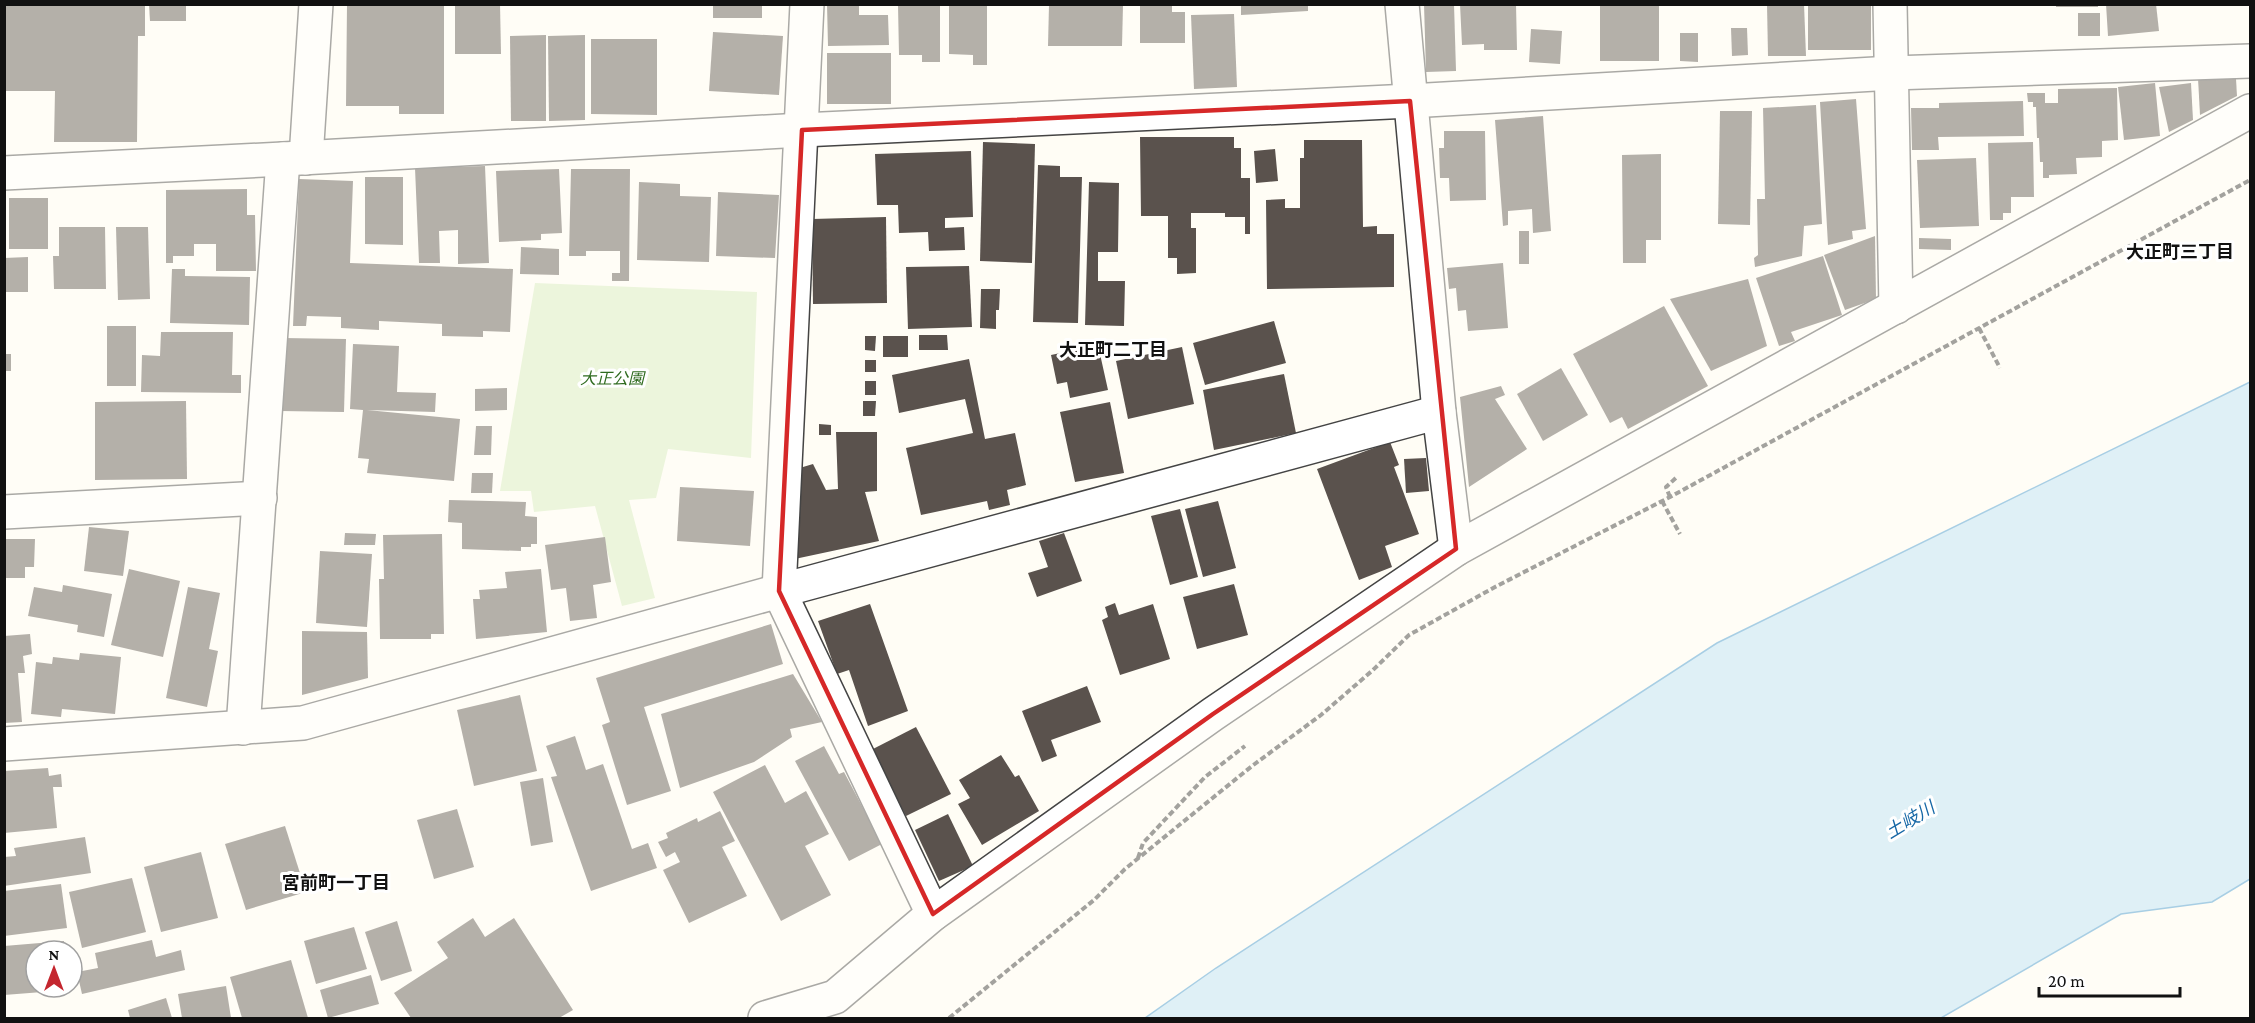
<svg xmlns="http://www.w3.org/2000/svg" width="2255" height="1023" viewBox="0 0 2255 1023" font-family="'Crimson Pro','Noto Sans JP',serif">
<rect width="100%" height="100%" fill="#fffdf5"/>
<path fill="#d5ebbd" d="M535,283L757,292L751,458L668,449L656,498L629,500L655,598L622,606L595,506L534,512L531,491H500Z"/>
<path fill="#b9e0f7" stroke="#3f96cf" stroke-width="1.5" d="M2250,382V879L2212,902L2121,914L1941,1018H1145L1216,968L1717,643Z"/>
<g fill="#5a524d">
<path d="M4,4H145V36H138L137,142H54L55,91H4Z"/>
<path d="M149,4H186V21H150Z"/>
<path d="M347,4H444V114H399V106H346Z"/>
<path d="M455,4H500L501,54H455Z"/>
<rect x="713" y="4" width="49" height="14"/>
<path d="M827,4H859V15H888L889,45L828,46Z"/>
<path d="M949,4H987V65H973V55L949,54Z"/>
<path d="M1140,4H1172V12H1185V43H1140Z"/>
<path d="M1241,4H1308V11L1241,15Z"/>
<path d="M1424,4H1454L1456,71L1426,72Z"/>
<path d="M1460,4H1516L1517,50H1484V44L1462,45Z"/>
<rect x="1600" y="4" width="59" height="57"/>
<path d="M1767,4H1804L1806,56H1768Z"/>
<rect x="1808" y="4" width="63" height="46"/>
<rect x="2056" y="4" width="42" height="3"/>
<path d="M2106,4H2156L2159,31L2108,36Z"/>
<path d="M898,5H940V62H922V55H899Z"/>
<path d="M1049,5H1123L1122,46H1048Z"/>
<rect x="2078" y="13" width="22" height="23"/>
<path d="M1234,14L1237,87L1194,89L1191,15Z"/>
<path d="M1731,28H1747L1748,55L1732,56Z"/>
<path d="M1531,29L1562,31L1560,64L1529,62Z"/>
<path d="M713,32L783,36L779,95L709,91Z"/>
<path d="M1680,33H1698V62L1680,61Z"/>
<path d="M546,35V121H511L510,36Z"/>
<path d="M585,35V120L549,121L548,36Z"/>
<path d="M591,39H657V115L591,114Z"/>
<rect x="827" y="53" width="64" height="51"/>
<path d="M2198,78L2236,79L2237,96L2200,115Z"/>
<path d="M2155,83L2160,136L2124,140L2118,87Z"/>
<path d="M2191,83L2193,120L2169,132L2159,87Z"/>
<path d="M2117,88L2118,140L2102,141V157L2076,158L2077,174L2049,175V178H2043V162H2040L2039,138H2037L2036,107H2033V102H2028L2027,93H2045V103H2058V89Z"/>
<path d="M1856,99L1866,229L1852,231L1853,239L1828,245L1820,102Z"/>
<path d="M2023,101L2024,136L1938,137L1939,150H1912L1911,108H1939V103Z"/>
<path d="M1816,105L1822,224L1804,226L1802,256L1755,267L1754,258L1758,255L1757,199H1765L1763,108Z"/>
<path d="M1720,111H1752L1750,225L1718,224Z"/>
<path d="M1543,116L1551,231L1533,233L1532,209L1508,211V225L1503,226L1495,120Z"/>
<path d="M1444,131H1485L1486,200L1450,201L1449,178H1440L1439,148H1444Z"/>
<path d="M1140,137H1234V148H1241V178H1250V234H1245V217H1225V213H1191V228H1196V273L1177,274V258H1168V216H1141Z"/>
<path d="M1304,140H1362L1363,227L1377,226V234H1394V287L1267,289L1266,200L1285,199V208H1300V158H1304Z"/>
<path d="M983,142L1035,144L1032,263L980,261Z"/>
<path d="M2033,142L2034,197H2011V213H2003V220H1990L1988,143Z"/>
<path d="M1275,149L1278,181L1256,183L1254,151Z"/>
<path d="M971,151L973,217L945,218V228L964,227L965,250L929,251L928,232L899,233L898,205H877L875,154Z"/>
<path d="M1661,154V240H1646V263H1623L1622,155Z"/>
<path d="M1976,158L1979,226L1920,228L1917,160Z"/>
<path d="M1038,165L1060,166V177H1082L1078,323L1033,322Z"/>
<path d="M485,166L489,263L458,264V230L439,231L440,263H419L415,168Z"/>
<path d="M559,169L562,233L541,234V240L499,242L496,171Z"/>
<path d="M571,169H630L629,281H612V273H620V251H586V256H569Z"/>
<path d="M365,177H403V245L365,244Z"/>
<path d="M299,179L353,181L350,263L513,269L510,332L483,331V337L442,336V324L379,321V330L341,328V317L307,316L306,326H293Z"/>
<path d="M639,182L680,184V196L711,197L709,262L637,260Z"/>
<path d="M1089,182L1119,183L1118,252H1098V281H1125L1124,326L1085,325Z"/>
<path d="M247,189V215H255L256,271H216V244H194V256H173V263H166V190Z"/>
<path d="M718,192L779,195L775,258L716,256Z"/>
<rect x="9" y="198" width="39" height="51"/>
<path d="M886,217L887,303L813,304L812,219Z"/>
<path d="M59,227H105L106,289H54L53,256H59Z"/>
<path d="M116,227H148L150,299L118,300Z"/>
<rect x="1519" y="231" width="10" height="33"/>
<path d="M1875,236L1876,299L1845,310L1824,255Z"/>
<path d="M1919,238L1951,239V250L1919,249Z"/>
<path d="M521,247L559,249V275L520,274Z"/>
<path d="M1823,256L1842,315L1791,332L1795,341L1779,346L1756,278Z"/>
<path d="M28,257V292H4V258Z"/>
<path d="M1503,263L1508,328L1468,331L1466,310L1458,311L1456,288L1449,289L1447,268Z"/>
<path d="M969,266L972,327L908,329L906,267Z"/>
<path d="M172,269H185V276L250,277L249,325L170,323Z"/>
<path d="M1748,279L1767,346L1711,371L1670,299Z"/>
<path d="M981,289H1000L999,310H996V329L980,328Z"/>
<path d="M1664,306L1708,386L1628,429L1622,417L1610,423L1573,354Z"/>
<path d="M1274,321L1286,363L1205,385L1193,343Z"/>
<rect x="107" y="326" width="29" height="60"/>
<path d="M161,332H233L232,375H241V393L141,392L142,355L160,356Z"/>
<path d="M919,335H947L948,350H919Z"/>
<path d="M865,336H876L875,351L865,350Z"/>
<rect x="883" y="336" width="25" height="21"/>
<path d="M283,338L346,339L344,412L281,411Z"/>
<path d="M353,344L399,346L397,392L436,393L435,412L367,410L460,419L454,481L367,473L369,459L358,458L363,410L350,409Z"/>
<path d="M1098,345L1108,390L1070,398L1067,382L1057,384L1051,355Z"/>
<path d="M1182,347L1194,404L1128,419L1116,361Z"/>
<rect x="4" y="354" width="7" height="17"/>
<path d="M969,359L985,439L1015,433L1026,485L1007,490L1010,505L989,510L987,501L921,515L906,448L973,433L965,399L899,413L892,375Z"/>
<rect x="865" y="360" width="11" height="12"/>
<path d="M1561,368L1588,415L1543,441L1517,394Z"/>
<path d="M1284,374L1296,433L1214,450L1203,390Z"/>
<rect x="865" y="381" width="11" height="14"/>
<path d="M1501,386L1505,395L1495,399L1527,449L1469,487L1460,397Z"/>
<path d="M507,388V410L475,411V389Z"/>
<path d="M186,401L187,479L95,480V402Z"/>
<path d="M863,401H876L875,416H863Z"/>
<path d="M1110,402L1124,473L1075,482L1060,412Z"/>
<path d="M819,424L831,425V435H819Z"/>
<path d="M476,426H492L491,455H474Z"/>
<path d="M836,432H877V491L865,492L879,541L790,560L793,470L813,464L826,490L838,489Z"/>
<path d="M1390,442L1399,465L1394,467L1419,534L1385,546L1392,567L1359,580L1317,469Z"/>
<path d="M1426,458L1429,491L1406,493L1404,459Z"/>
<path d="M472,473H493L492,493H471Z"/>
<path d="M680,487L754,491L750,546L677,541Z"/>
<path d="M449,500L526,502L525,516L537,517V544H531V547H521V551L462,549V523L448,522Z"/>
<path d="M1218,501L1236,568L1203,577L1185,509Z"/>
<path d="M1180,509L1198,577L1170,585L1151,516Z"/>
<path d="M89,527L129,531L123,576L84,571Z"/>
<path d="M345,533L376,534L375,545H344Z"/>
<path d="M1064,533L1082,581L1037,597L1028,573L1048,567L1039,541Z"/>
<path d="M442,534L444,634H431V639H380L379,579H384L383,535Z"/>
<path d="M605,537L611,582L593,585L597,618L570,621L566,588L551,590L545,545Z"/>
<path d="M5,539H35L34,567H25V578H5Z"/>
<path d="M320,551L372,554L367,627L316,623Z"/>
<path d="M129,569L180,581L163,657L111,645Z"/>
<path d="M541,569L547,632L476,639L473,599H480L479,590L507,588L505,572Z"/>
<path d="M1234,584L1248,635L1197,649L1183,597Z"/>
<path d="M63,585L112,594L104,637L77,632L78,625L28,616L34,587L62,592Z"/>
<path d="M188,587L220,593L209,649L218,651L207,707L166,698Z"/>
<path d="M1115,603L1119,615L1153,604L1170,659L1120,675L1102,620L1108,617L1105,607Z"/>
<path d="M870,604L908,711L868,726L849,670L837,674L818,621Z"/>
<path d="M771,624L783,664L644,707L671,791L627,805L602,725L610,722L596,678Z"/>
<path d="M302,631L367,632L368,678L302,695Z"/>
<path d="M30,634L32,654L23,656L25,673H18L22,722L4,723V636Z"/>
<path d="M80,653L121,657L115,714L62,709L61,717L31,714L36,662L52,664L53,657L79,660Z"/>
<path d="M793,674L822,722L790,729L792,737L754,762L680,788L661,714Z"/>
<path d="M1087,686L1101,722L1051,740L1057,756L1042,762L1022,711Z"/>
<path d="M520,695L537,771L474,786L457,710Z"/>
<path d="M916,727L951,794L906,816L871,750Z"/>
<path d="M575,736L586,770L603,764L632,849L648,843L657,868L591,891L551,777L557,776L546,746Z"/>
<path d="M824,746L839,774L844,772L882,844L849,861L795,761Z"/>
<path d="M1001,755L1015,777L1019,775L1039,811L982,845L958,804L970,798L959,780Z"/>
<path d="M765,765L785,803L806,791L829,834L805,846L831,895L781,921L713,792Z"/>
<path d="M48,768L49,776L61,774L62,787H53L57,828L4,833V771Z"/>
<path d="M543,778L553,842L531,846L520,782Z"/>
<path d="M457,809L474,867L434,879L417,820Z"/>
<path d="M720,811L735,841L722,847L747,896L689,923L663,870L680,862L675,852L666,857L658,842L668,838L666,833L697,818L698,822Z"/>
<path d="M948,814L973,866L939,881L915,830Z"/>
<path d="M285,826L306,892L246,910L225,844Z"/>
<path d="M85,837L91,873L4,886V857L16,856L14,848Z"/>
<path d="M201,852L218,918L161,932L144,867Z"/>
<path d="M132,878L146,932L82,948L69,892Z"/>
<path d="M61,884L67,928L4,936V891Z"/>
<path d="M473,918L485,937L514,918L573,1010L559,1018H411L394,993L448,958L437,942Z"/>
<path d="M397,921L412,971L381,981L365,932Z"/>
<path d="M354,927L367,969L316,984L304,941Z"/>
<path d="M152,940L156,957L181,950L185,970L82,994L77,972L98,968L95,953Z"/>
<path d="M64,941L65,951H36V987H68V990L4,995V946Z"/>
<path d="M291,960L308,1018H242L230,977Z"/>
<path d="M371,975L379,1004L328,1018L320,990Z"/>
<path d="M226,986L231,1018H182L178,994Z"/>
<path d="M166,998L172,1018H130L128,1010Z"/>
</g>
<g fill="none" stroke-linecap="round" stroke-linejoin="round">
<g stroke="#444" stroke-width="36">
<g id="minor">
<path d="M807,4L779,591L933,914"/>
<path d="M1402,4L1439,412L1456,549"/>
<path d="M1890,4L1896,307"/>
<path d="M306,158L316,4"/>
<path d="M4,173L283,159L802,130L1410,101L1892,73L2250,61"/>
<path d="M4,512L260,498"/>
<path d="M243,728L283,159"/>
<path d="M4,744L303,723L779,591L1439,412"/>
<path d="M765,1018L835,997L933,914L1213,714L1456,549L2250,111"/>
</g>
</g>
<g stroke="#333" stroke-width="4" stroke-dasharray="6 3" stroke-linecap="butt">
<path d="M1979,328L2000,368"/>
<path d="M1670,497L1666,487L1677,477"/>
<path d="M1662,501L1680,534"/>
<path d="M1138,858L1143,843L1205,777L1245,746"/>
<path d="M949,1018L1094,900L1125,869L1252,766L1321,715L1373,670L1409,635L1495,587L1670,497L2250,180"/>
</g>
<use href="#minor" stroke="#fff" stroke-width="33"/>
</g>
<path d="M0 0H2255V1023H0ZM1410,101L1456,549L1213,714L933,914L779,591L802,130Z" fill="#fffdf5" fill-opacity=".55" fill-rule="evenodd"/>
<path fill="none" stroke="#d62828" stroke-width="4.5" stroke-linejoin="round" d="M1410,101L1456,549L1213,714L933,914L779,591L802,130Z"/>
<g text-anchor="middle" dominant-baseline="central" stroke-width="6" stroke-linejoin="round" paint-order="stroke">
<g font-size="16" font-style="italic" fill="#2f6b1f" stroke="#fff">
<text x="612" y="378">大正公園</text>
</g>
<g font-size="18" font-weight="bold" fill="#111" stroke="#fff">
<text x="2180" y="252">大正町三丁目</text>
<text x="1113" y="350">大正町二丁目</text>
<text x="336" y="883">宮前町一丁目</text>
</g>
<g font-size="18" font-style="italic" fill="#1768a6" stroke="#fff">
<text transform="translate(1910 820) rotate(-31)">土岐川</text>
</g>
</g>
<rect width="2255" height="1023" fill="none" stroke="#111111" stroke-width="12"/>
<g transform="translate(54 969)"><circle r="28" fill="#ffffff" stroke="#a0a0a0" stroke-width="1.5"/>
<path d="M0-4.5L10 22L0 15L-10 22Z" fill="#c4262e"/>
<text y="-9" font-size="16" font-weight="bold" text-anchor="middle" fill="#111111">N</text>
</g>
<path d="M2039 987v9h141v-9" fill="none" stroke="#111111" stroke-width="3"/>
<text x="2048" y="987" font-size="18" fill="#111111" stroke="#ffffff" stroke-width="4.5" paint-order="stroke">20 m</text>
</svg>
